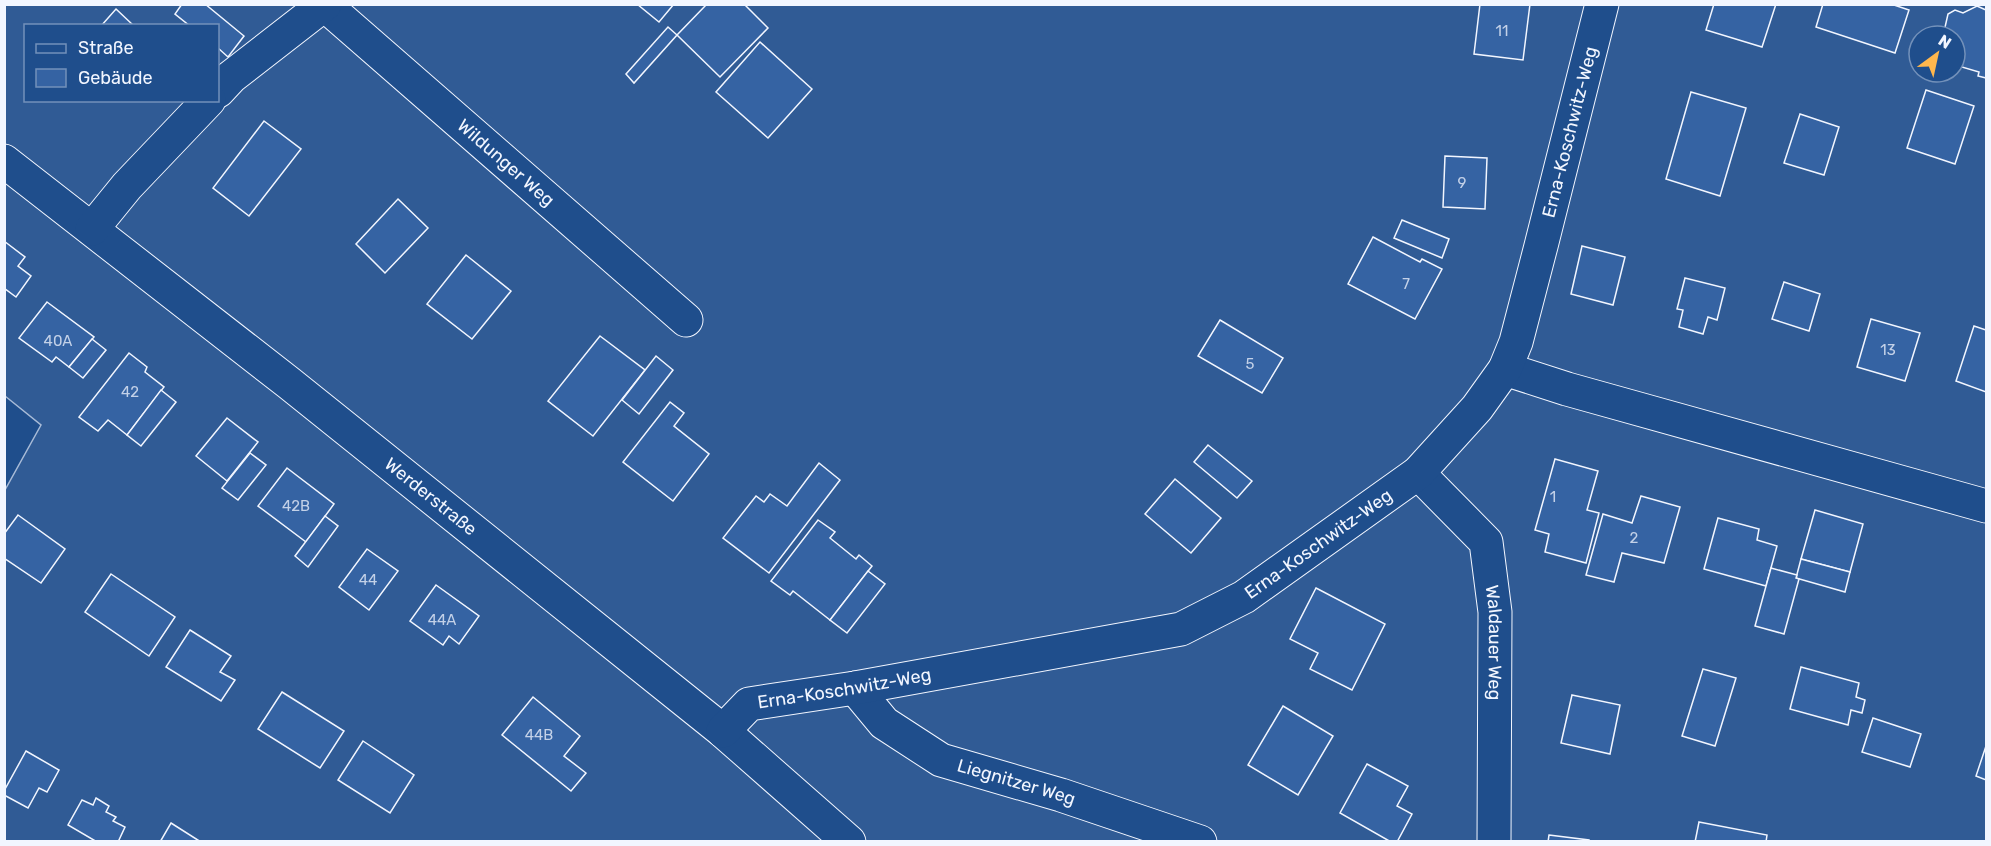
<svg xmlns="http://www.w3.org/2000/svg" width="1991" height="846" viewBox="0 0 1991 846" font-family="Rubik,sans-serif">
<rect width="100%" height="100%" fill="#1f4e8c"/>
<path fill="#305b95" stroke="#a8bbd7" stroke-width="1.5" fill-rule="evenodd" d="M5,5H1986V841L5,842V490L41,425L5,396ZM26,26H218V100H26ZM1919,36H1955V72H1919Z"/>
<g fill="#3563a3" stroke="#f2f6ff" stroke-width="1.5">
<path d="M182,4H205L244,36L228,57L218,48V26H190L175,14Z"/>
<path d="M637,4H674L659,22Z"/>
<path d="M707,4H744L768,28L720,77L677,35Z"/>
<path d="M1480,4H1530L1523,60L1474,54Z"/>
<path d="M1714,4H1776L1762,47L1706,30Z"/>
<path d="M1823,4H1891L1909,10L1895,53L1816,27Z"/>
<path d="M1977,6L1986,10V78L1978,76L1979,72L1955,65V36H1943L1948,14L1955,10L1963,13Z"/>
<path d="M116,9L134,26H101Z"/>
<path d="M668,27L677,35L634,83L626,74Z"/>
<path d="M760,42L812,89L768,138L716,92Z"/>
<path d="M1926,90L1974,106L1955,164L1907,148Z"/>
<path d="M1691,92L1746,108L1720,196L1666,179Z"/>
<path d="M1800,114L1839,127L1824,175L1784,163Z"/>
<path d="M264,121L301,149L249,216L213,188Z"/>
<path d="M1445,156L1487,158L1485,209L1443,207Z"/>
<path d="M398,199L428,228L385,273L356,244Z"/>
<path d="M1402,220L1449,239L1442,258L1394,238Z"/>
<path d="M1373,237L1420,262L1422,259L1442,269L1415,319L1348,284Z"/>
<path d="M4,241L25,257L18,266L31,276L16,297L4,288Z"/>
<path d="M1582,246L1625,257L1613,305L1571,294Z"/>
<path d="M466,255L511,291L472,339L427,304Z"/>
<path d="M1685,278L1725,288L1717,320L1708,317L1703,334L1679,327L1683,310L1677,309Z"/>
<path d="M1784,282L1820,294L1809,331L1772,319Z"/>
<path d="M47,302L94,337L69,367L56,357L52,362L19,338Z"/>
<path d="M1871,319L1920,333L1905,381L1857,367Z"/>
<path d="M1220,320L1283,358L1262,393L1198,356Z"/>
<path d="M1974,326L1986,330V392L1956,381Z"/>
<path d="M600,336L645,370L593,436L548,401Z"/>
<path d="M92,339L106,350L83,378L69,367Z"/>
<path d="M129,353L147,367L145,372L164,387L127,435L108,420L98,431L79,417Z"/>
<path d="M656,356L673,370L639,414L622,400Z"/>
<path d="M161,390L176,402L141,446L127,435Z"/>
<path d="M670,402L684,413L674,426L709,454L673,501L623,462Z"/>
<path d="M227,418L258,442L227,481L196,456Z"/>
<path d="M1208,445L1252,481L1237,498L1194,462Z"/>
<path d="M250,453L266,465L238,500L222,488Z"/>
<path d="M1555,459L1598,471L1587,510L1599,513L1586,563L1545,552L1549,534L1535,530Z"/>
<path d="M819,463L840,480L769,573L723,538L756,496L764,502L770,494L787,506Z"/>
<path d="M287,468L334,504L306,542L258,506Z"/>
<path d="M1175,479L1221,518L1191,553L1145,514Z"/>
<path d="M1641,496L1680,507L1664,563L1622,553L1614,582L1586,575L1603,514L1632,523Z"/>
<path d="M1815,510L1863,524L1850,572L1801,559Z"/>
<path d="M18,515L65,549L41,583L4,558V534Z"/>
<path d="M325,516L338,526L308,567L295,556Z"/>
<path d="M1718,518L1759,529L1757,540L1777,546L1766,586L1704,569Z"/>
<path d="M818,520L835,532L830,538L856,559L859,555L872,566L830,620L793,591L790,595L771,581Z"/>
<path d="M367,549L398,571L369,610L339,587Z"/>
<path d="M1801,559L1850,572L1845,592L1796,578Z"/>
<path d="M1771,568L1797,575L1796,578L1799,579L1784,634L1755,626Z"/>
<path d="M868,571L885,584L847,633L830,620Z"/>
<path d="M111,574L175,617L149,656L85,612Z"/>
<path d="M436,585L479,616L459,644L449,636L443,645L410,621Z"/>
<path d="M1316,588L1385,624L1352,690L1310,669L1318,653L1290,639Z"/>
<path d="M190,630L231,656L220,672L235,680L221,701L166,667Z"/>
<path d="M1801,667L1859,683L1856,697L1865,700L1862,713L1851,710L1848,725L1790,709Z"/>
<path d="M1703,669L1736,678L1715,746L1682,736Z"/>
<path d="M282,692L344,731L320,768L258,729Z"/>
<path d="M1572,695L1620,705L1610,754L1561,743Z"/>
<path d="M533,697L580,736L564,756L586,773L571,791L502,735Z"/>
<path d="M1283,706L1333,736L1298,795L1248,765Z"/>
<path d="M1873,718L1921,734L1910,767L1862,752Z"/>
<path d="M363,741L414,775L390,813L338,780Z"/>
<path d="M1986,746V780L1976,776Z"/>
<path d="M26,751L59,770L47,792L39,788L28,808L4,795V791Z"/>
<path d="M1367,764L1408,786L1397,806L1412,814L1397,842H1391L1340,813Z"/>
<path d="M96,798L109,806L106,812L116,817L113,821L125,827L118,842H97L68,825L82,800L93,805Z"/>
<path d="M1699,822L1767,835L1766,842H1695Z"/>
<path d="M171,823L201,842H160Z"/>
<path d="M1549,835L1589,840V842H1548Z"/>
</g>
<g fill="none" stroke-linecap="round" stroke-linejoin="round">
<g stroke="#f2f6ff" stroke-width="35">
<g id="minor">
<path id="s1" d="M325,5L686,320"/>
<path d="M218,91L231,77L325,4"/>
<path id="s2" d="M4,161L289,383L723,731L849,842"/>
<path d="M92,229L127,186L209,100"/>
<path d="M1505,369L1567,389L1986,506"/>
<path id="s3" d="M1418,473L1486,542L1495,612L1494,842"/>
<path id="s4" d="M855,688L884,723L941,760L1061,795L1200,842"/>
<path id="s5" d="M723,731L749,704L855,688L1181,629L1244,597L1418,473L1477,408L1505,369L1516,342L1541,246L1602,4"/>
</g>
</g>
<use href="#minor" stroke="#1f4e8c" stroke-width="33"/>
</g>
<g text-anchor="middle" dominant-baseline="central" stroke-width="4.5" stroke-linejoin="round" paint-order="stroke">
<g font-size="15" fill="#c3d1e8">
<text x="1502" y="31">11</text>
<text x="1462" y="183">9</text>
<text x="1406" y="284">7</text>
<text x="58" y="341">40A</text>
<text x="1888" y="350">13</text>
<text x="1250" y="364">5</text>
<text x="130" y="392">42</text>
<text x="1553" y="497">1</text>
<text x="296" y="506">42B</text>
<text x="1634" y="538">2</text>
<text x="368" y="580">44</text>
<text x="442" y="620">44A</text>
<text x="539" y="735">44B</text>
</g>
<g font-size="18" fill="#f2f6ff" stroke="#1f4e8c">
<text stroke="none"><textPath href="#s5" startOffset="1142">Erna-Koschwitz-Weg</textPath></text>
<text stroke="none"><textPath href="#s1" startOffset="240">Wildunger Weg</textPath></text>
<text stroke="none"><textPath href="#s2" startOffset="543">Werderstraße</textPath></text>
<text stroke="none"><textPath href="#s5" startOffset="638">Erna-Koschwitz-Weg</textPath></text>
<text stroke="none"><textPath href="#s3" startOffset="198">Waldauer Weg</textPath></text>
<text stroke="none"><textPath href="#s5" startOffset="134">Erna-Koschwitz-Weg</textPath></text>
<text stroke="none"><textPath href="#s4" startOffset="192">Liegnitzer Weg</textPath></text>
</g>
</g>
<rect width="1991" height="846" fill="none" stroke="#f2f6ff" stroke-width="12"/>
<rect x="24" y="24" width="195" height="78" fill="#1f4e8c" stroke="#7391ba" stroke-width="1.5"/>
<rect x="36" y="44" width="30" height="9" fill="#1f4e8c" stroke="#7391ba" stroke-width="1.5"/>
<text x="78" y="54" font-size="18" fill="#f2f6ff">Straße</text>
<rect x="36" y="69" width="30" height="18" fill="#3563a3" stroke="#7391ba" stroke-width="1.5"/>
<text x="78" y="84" font-size="18" fill="#f2f6ff">Gebäude</text>
<g transform="translate(1937 54) rotate(33)"><circle r="28" fill="#1f4e8c" stroke="#7391ba" stroke-width="1.5"/>
<path d="M0-4.5L10 22L0 15L-10 22Z" fill="#ffb74d"/>
<text y="-9" font-size="16" font-weight="bold" text-anchor="middle" fill="#f2f6ff">N</text>
</g>
</svg>
